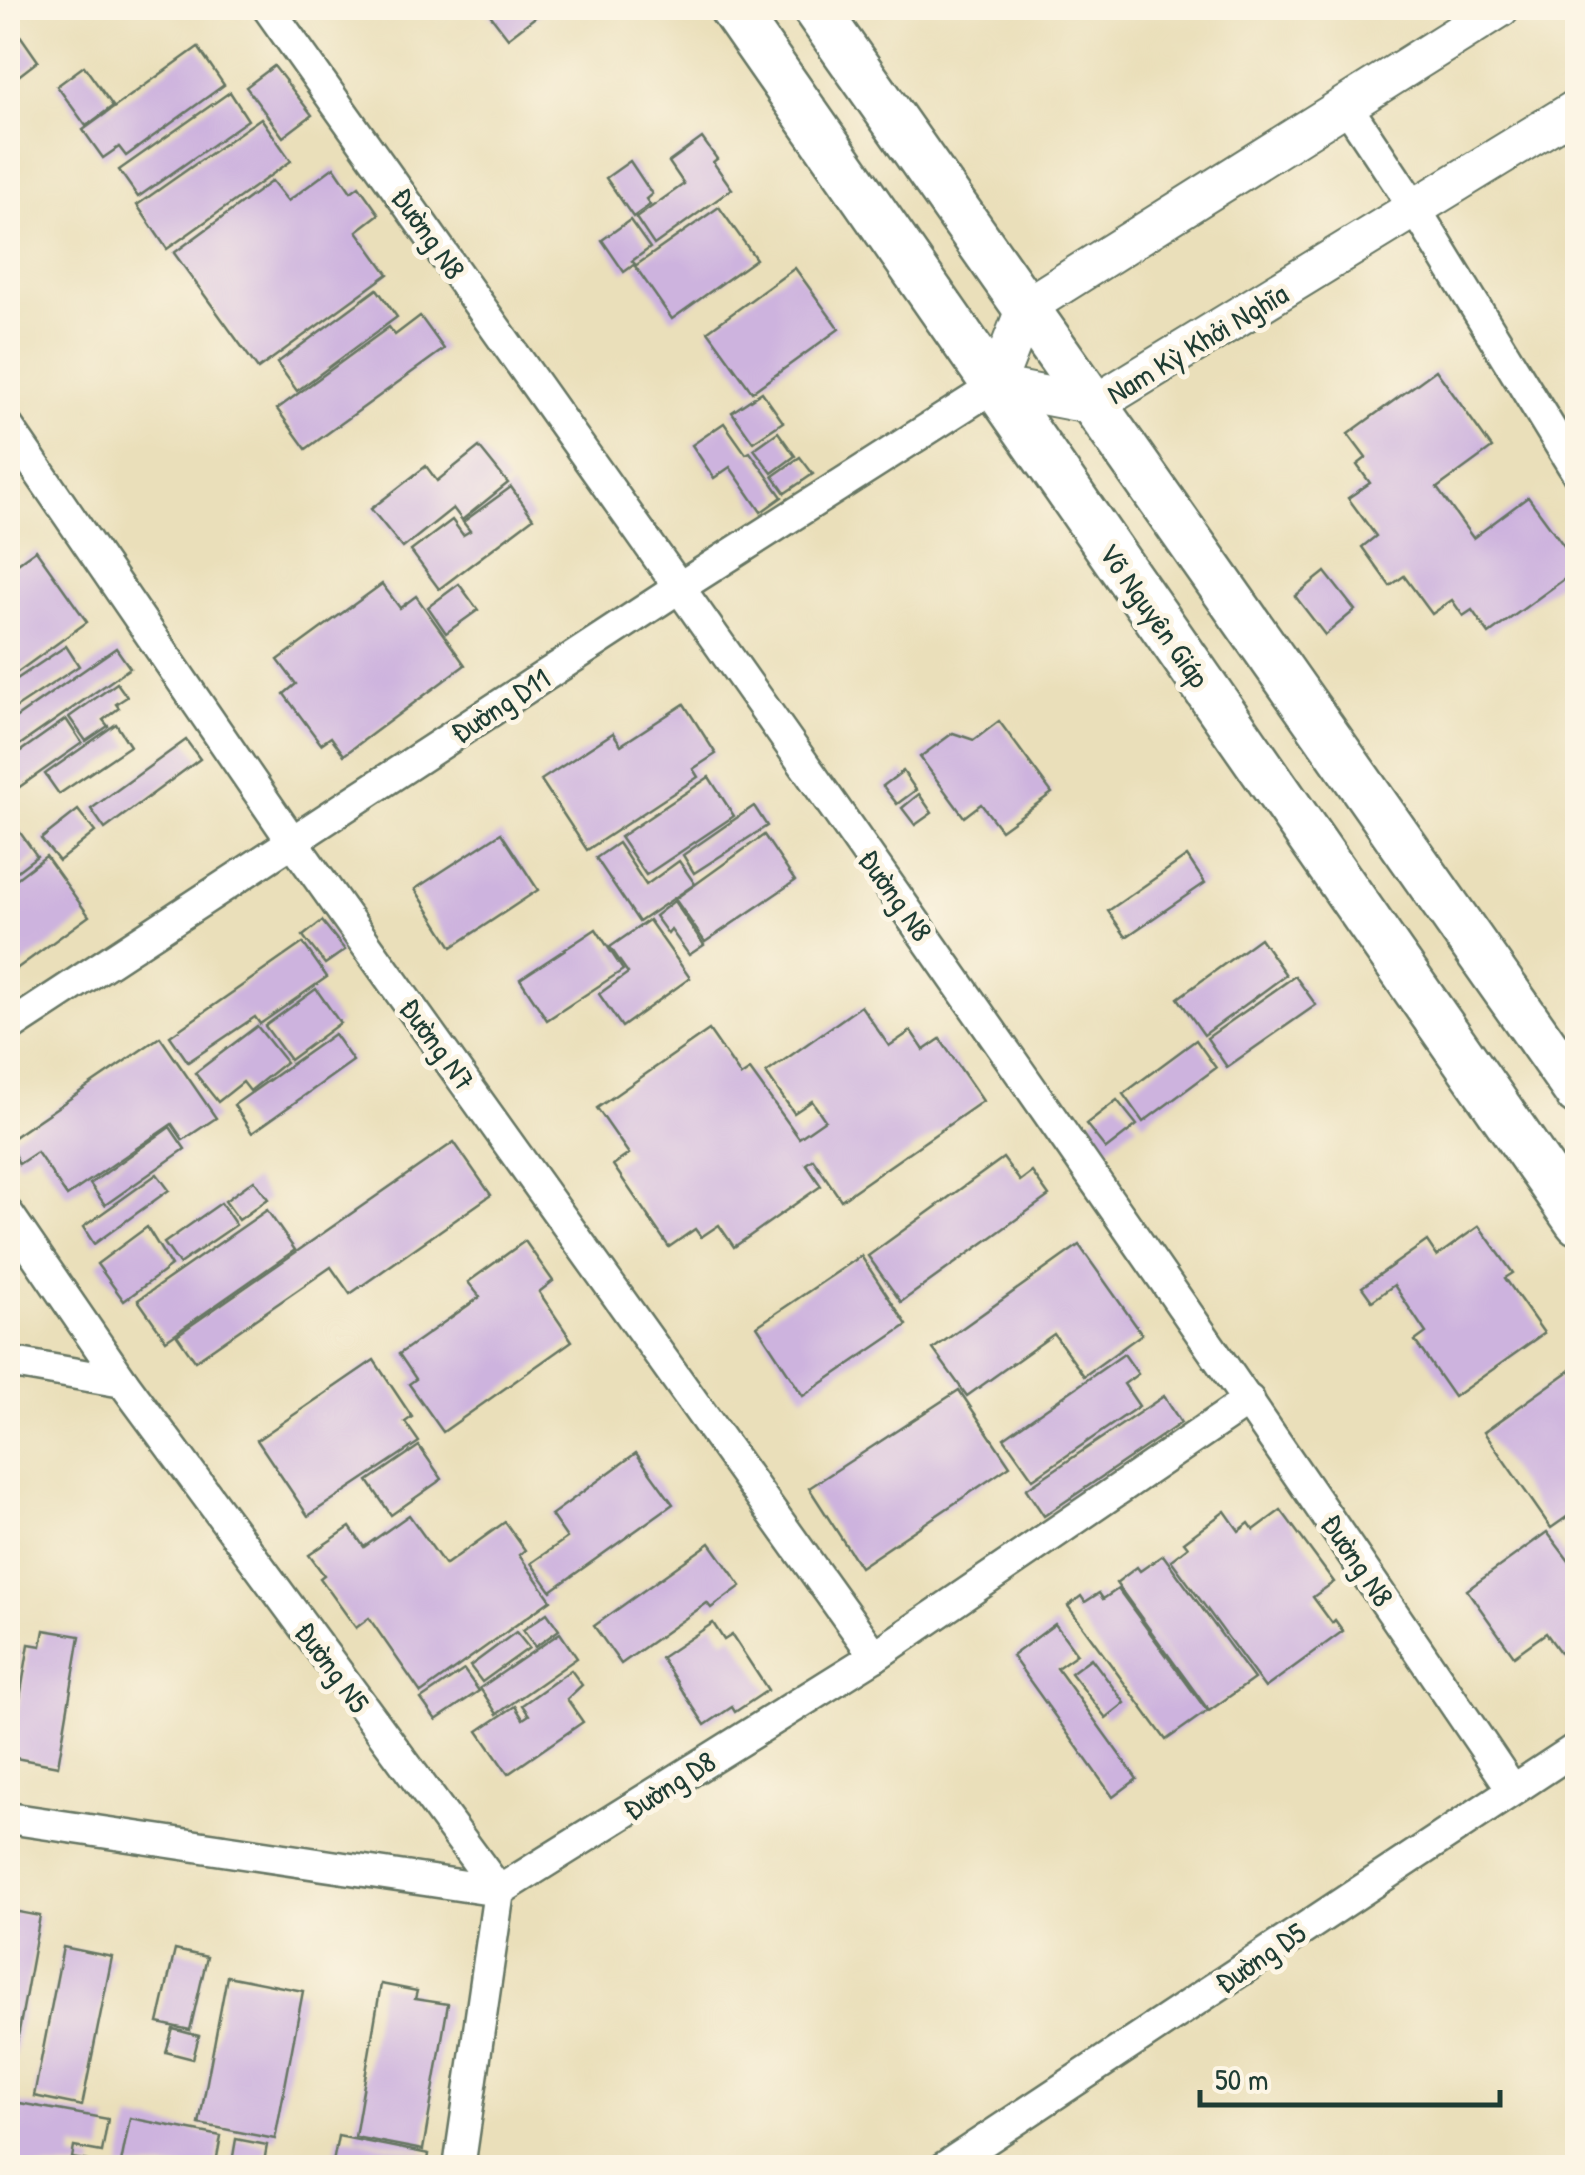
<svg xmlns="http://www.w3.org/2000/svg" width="1585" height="2175" viewBox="0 0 1585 2175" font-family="'Patrick Hand',sans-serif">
<rect width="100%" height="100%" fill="#fcf5e5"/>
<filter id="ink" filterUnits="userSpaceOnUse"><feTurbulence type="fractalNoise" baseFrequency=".01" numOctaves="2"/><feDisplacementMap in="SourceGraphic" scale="20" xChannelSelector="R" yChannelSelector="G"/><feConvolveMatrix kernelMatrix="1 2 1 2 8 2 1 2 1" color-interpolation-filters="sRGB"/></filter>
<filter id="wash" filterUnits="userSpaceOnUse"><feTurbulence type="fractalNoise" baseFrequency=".0048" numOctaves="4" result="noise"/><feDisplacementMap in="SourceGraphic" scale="40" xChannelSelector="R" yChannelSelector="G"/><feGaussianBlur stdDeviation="2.25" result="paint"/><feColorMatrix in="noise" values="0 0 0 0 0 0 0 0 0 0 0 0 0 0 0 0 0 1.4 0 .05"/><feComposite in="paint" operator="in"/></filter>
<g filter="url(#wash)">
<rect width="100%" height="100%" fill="#eadfba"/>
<g id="blocks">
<g fill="#cdb3de">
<path d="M485,8H547L508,38Z"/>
<path d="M8,18L38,61L8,84Z"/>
<path d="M198,47L224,85L126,156L119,147L103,158L83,130Z"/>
<path d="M84,66L113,106L86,126L57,86Z"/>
<path d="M274,66L312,115L283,137L246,87Z"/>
<path d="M230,92L248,120L138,197L119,170Z"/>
<path d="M261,118L291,161L167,249L137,205Z"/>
<path d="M702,138L717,159L713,162L732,189L654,245L636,218L684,184L669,162Z"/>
<path d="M630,161L652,194L646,199L650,205L633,217L606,178Z"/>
<path d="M334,167L351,192L359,186L379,214L357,231L388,274L258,369L174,253L272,181L288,201Z"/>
<path d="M719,207L756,259L672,319L635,266Z"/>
<path d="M630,220L650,248L632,261L635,264L624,272L602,240Z"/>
<path d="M795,268L839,329L752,392L708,331Z"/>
<path d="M377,289L397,317L297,391L277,363Z"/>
<path d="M420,316L444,349L306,449L277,409L389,327L395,335Z"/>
<path d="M1436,370L1492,448L1437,488L1473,538L1528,497L1578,565V569L1489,634L1472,610L1463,616L1452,600L1432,614L1404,576L1390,586L1362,547L1376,536L1348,498L1370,483L1357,465L1366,458L1348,434Z"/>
<path d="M762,392L783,422L753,442L732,412Z"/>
<path d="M724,423L746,454L750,452L782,497L761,512L730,467L714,478L692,445Z"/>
<path d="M778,432L795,456L772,473L754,449Z"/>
<path d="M479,447L508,483L462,520L453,508L403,548L371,509L426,466L437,481Z"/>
<path d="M800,457L813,474L785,493L773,476Z"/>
<path d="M511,487L533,518L439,589L411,551L452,520L463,535L470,531L463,522Z"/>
<path d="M36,550L87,622L8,679V570Z"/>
<path d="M1325,572L1355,610L1325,635L1295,596Z"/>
<path d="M382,584L400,608L416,596L465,665L344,755L331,737L321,744L284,694L296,684L278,660Z"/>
<path d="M459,584L478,610L446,633L428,607Z"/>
<path d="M66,646L79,666L8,713V685Z"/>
<path d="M116,648L130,668L8,753V723Z"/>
<path d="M117,683L127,697L116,704L119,708L103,720L108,726L86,741L69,717Z"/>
<path d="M684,704L716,754L693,769L698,777L587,850L541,780L613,733L621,745Z"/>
<path d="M66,719L82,743L8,795V760Z"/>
<path d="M999,721L1052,793L1001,830L981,804L964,817L920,757L953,733L974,740Z"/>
<path d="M116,724L130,746L59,794L45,774Z"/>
<path d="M186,740L200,759L105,829L91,809Z"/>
<path d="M903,771L916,790L897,804L883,786Z"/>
<path d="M709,777L734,816L646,875L620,837Z"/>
<path d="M919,794L932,813L915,825L902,808Z"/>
<path d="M754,806L767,826L694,873L683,855Z"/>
<path d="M78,810L95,832L59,861L41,839Z"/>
<path d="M8,816L37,856L8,878Z"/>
<path d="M501,833L538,890L452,947L415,889Z"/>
<path d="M764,835L795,881L705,942L675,899Z"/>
<path d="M618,843L646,885L679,861L695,884L639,922L596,858Z"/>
<path d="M46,856L89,916L8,975V885Z"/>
<path d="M1187,856L1205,883L1126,937L1108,911Z"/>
<path d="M674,901L704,945L689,955L671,930L668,934L655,916Z"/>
<path d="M649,920L690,978L622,1027L599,994L628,973L610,947Z"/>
<path d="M322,921L345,950L325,964L303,936Z"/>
<path d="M596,929L623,970L547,1020L520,979Z"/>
<path d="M1260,938L1286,975L1204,1035L1178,998Z"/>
<path d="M303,943L327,977L260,1024L255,1017L188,1062L170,1036Z"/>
<path d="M1295,976L1316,1005L1227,1067L1207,1038Z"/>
<path d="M316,989L340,1023L290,1060L265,1026Z"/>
<path d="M861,1006L889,1046L911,1031L924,1050L940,1039L983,1101L841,1200L813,1159L806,1164L821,1186L734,1247L719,1225L701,1237L695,1229L669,1247L613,1165L629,1154L597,1108L709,1030L741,1076L750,1070L799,1138L825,1120L812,1101L794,1113L766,1073Z"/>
<path d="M257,1026L286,1062L250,1091L243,1082L218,1102L195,1073Z"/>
<path d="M334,1034L353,1061L252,1133L234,1105Z"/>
<path d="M160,1037L216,1118L183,1140L172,1124L67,1196L37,1152L19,1164L8,1141Z"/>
<path d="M1196,1040L1216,1068L1143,1122L1123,1094Z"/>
<path d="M1117,1100L1137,1125L1106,1149L1086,1124Z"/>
<path d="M170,1127L185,1149L105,1205L90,1184Z"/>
<path d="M454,1142L491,1195L350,1294L331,1267L195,1361L177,1335Z"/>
<path d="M1003,1158L1020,1181L1032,1172L1049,1196L901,1302L868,1256Z"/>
<path d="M157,1174L169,1190L94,1244L83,1227Z"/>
<path d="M254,1180L268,1199L239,1220L225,1201Z"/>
<path d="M221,1203L236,1225L179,1264L164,1243Z"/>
<path d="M267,1210L295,1250L166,1340L138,1300Z"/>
<path d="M1479,1226L1513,1273L1505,1278L1544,1333L1454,1397L1415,1341L1426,1333L1394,1285L1372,1301L1362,1287L1427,1241L1437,1256Z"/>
<path d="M147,1227L171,1266L124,1301L97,1264Z"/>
<path d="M525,1241L553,1281L539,1292L572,1341L443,1432L409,1384L416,1379L399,1354L480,1297L468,1282Z"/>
<path d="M1079,1245L1142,1334L1084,1376L1054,1334L967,1396L933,1349Z"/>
<path d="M861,1256L907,1325L803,1396L757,1326Z"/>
<path d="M1124,1354L1138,1374L1124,1384L1139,1406L1033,1479L1004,1438Z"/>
<path d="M374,1360L412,1417L405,1422L419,1442L308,1516L257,1440Z"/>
<path d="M1578,1365V1509L1551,1528L1484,1432Z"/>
<path d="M959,1390L1010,1466L860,1567L809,1488Z"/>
<path d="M1164,1396L1181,1423L1044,1516L1026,1489Z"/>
<path d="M419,1446L442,1479L391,1515L368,1481Z"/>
<path d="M636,1453L673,1504L551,1591L531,1563L567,1538L551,1515Z"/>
<path d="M1281,1510L1334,1582L1313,1597L1332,1623L1335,1620L1343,1631L1265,1688L1171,1560L1188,1547L1184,1542L1225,1511L1239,1531L1249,1523L1254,1530Z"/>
<path d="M409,1515L445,1565L505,1522L525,1550L519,1555L551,1600L421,1693L369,1618L356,1628L320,1578L324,1575L309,1555L350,1527L364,1547Z"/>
<path d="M1547,1532L1578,1573V1654L1567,1662L1546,1633L1514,1656L1467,1590Z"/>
<path d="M710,1543L741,1586L711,1608L707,1603L621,1664L594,1626Z"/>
<path d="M1163,1555L1254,1679L1209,1711L1116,1583L1137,1567L1140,1571Z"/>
<path d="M1118,1589L1207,1711L1166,1740L1068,1606L1081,1596L1085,1602L1099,1593L1103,1599Z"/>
<path d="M547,1613L559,1630L535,1647L523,1630Z"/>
<path d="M713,1623L724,1640L732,1635L768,1690L735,1712L732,1707L705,1725L661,1658Z"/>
<path d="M1055,1624L1077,1654L1057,1668L1137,1779L1113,1797L1012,1656Z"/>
<path d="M44,1630L80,1636L58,1766L10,1757L29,1644L41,1646Z"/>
<path d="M516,1632L529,1648L482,1682L470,1666Z"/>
<path d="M560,1633L577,1658L497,1714L480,1688Z"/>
<path d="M8,1647L21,1650L9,1710H8Z"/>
<path d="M1091,1658L1125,1703L1106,1718L1071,1673Z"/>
<path d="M464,1670L479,1691L436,1720L421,1699Z"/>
<path d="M571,1670L582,1685L567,1699L583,1722L508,1774L478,1731L515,1706L523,1719L529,1715L522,1705Z"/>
<path d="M8,1910L40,1916L9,2086L8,2085Z"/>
<path d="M63,1947L112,1957L82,2106L34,2096Z"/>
<path d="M175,1950L207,1957L190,2030L158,2023Z"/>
<path d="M227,1976L303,1991L275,2139L199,2124Z"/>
<path d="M381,1984L417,1991L415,1999L448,2004L423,2150L355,2137Z"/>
<path d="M173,2029L199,2036L193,2059L166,2052Z"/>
<path d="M8,2101L108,2119L102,2152L74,2147L72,2158L94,2162L93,2168H8Z"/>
<path d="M130,2118L221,2136L215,2168H120Z"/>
<path d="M338,2136L429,2154L427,2168H332Z"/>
<path d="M236,2139L267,2145L263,2168H231Z"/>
</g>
</g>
</g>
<g filter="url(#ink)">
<use href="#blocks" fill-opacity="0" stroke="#667663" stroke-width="2.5"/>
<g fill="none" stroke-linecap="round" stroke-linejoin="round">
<g stroke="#667663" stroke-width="35">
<g id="minor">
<path d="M268,8C688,598 1107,1189 1513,1790"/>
<path d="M1346,105L1416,210L1578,474"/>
<path d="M8,427L292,841L875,1656"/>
<path d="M8,1028L680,587L995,386"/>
<path d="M8,1214L123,1382L499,1891L459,2168"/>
<path d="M8,1362L123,1382"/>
<path d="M8,1818L499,1891L875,1656L1249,1400"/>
<path d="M943,2168L1578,1747"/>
</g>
</g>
<g stroke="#667663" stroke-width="42">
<path id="tertiary" d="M1500,8L1026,307L995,386L1094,405L1578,108"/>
</g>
<g stroke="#667663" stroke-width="50">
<g id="secondary">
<path d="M732,8L1578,1222"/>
<path d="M815,8L1578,1093"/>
</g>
</g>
<use href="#minor" stroke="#fff" stroke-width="30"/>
<use href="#tertiary" stroke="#fff" stroke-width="38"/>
<use href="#secondary" stroke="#fff" stroke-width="45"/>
</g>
</g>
<g text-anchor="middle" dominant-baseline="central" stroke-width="10" stroke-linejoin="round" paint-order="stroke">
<g font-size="30" fill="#1f3d34" stroke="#fcf5e5">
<text transform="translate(429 233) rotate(55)">Đường N8</text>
<text transform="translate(1197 343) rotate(-31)">Nam Kỳ Khởi Nghĩa</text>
<text transform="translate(1155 615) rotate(55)">Võ Nguyên Giáp</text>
<text transform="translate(500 705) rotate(-33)">Đường D11</text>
<text transform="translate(896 895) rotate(55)">Đường N8</text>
<text transform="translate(438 1044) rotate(54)">Đường N7</text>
<text transform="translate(1358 1560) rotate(56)">Đường N8</text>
<text transform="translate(333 1667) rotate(54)">Đường N5</text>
<text transform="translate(669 1785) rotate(-32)">Đường D8</text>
<text transform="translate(1260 1957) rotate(-34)">Đường D5</text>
</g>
</g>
<rect width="1585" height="2175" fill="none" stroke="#fcf5e5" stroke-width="40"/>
<path d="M1200 2090v15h300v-15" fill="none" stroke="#1f3d34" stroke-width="5"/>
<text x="1215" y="2090" font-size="30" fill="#1f3d34" stroke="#fcf5e5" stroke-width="8" paint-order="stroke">50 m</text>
</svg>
